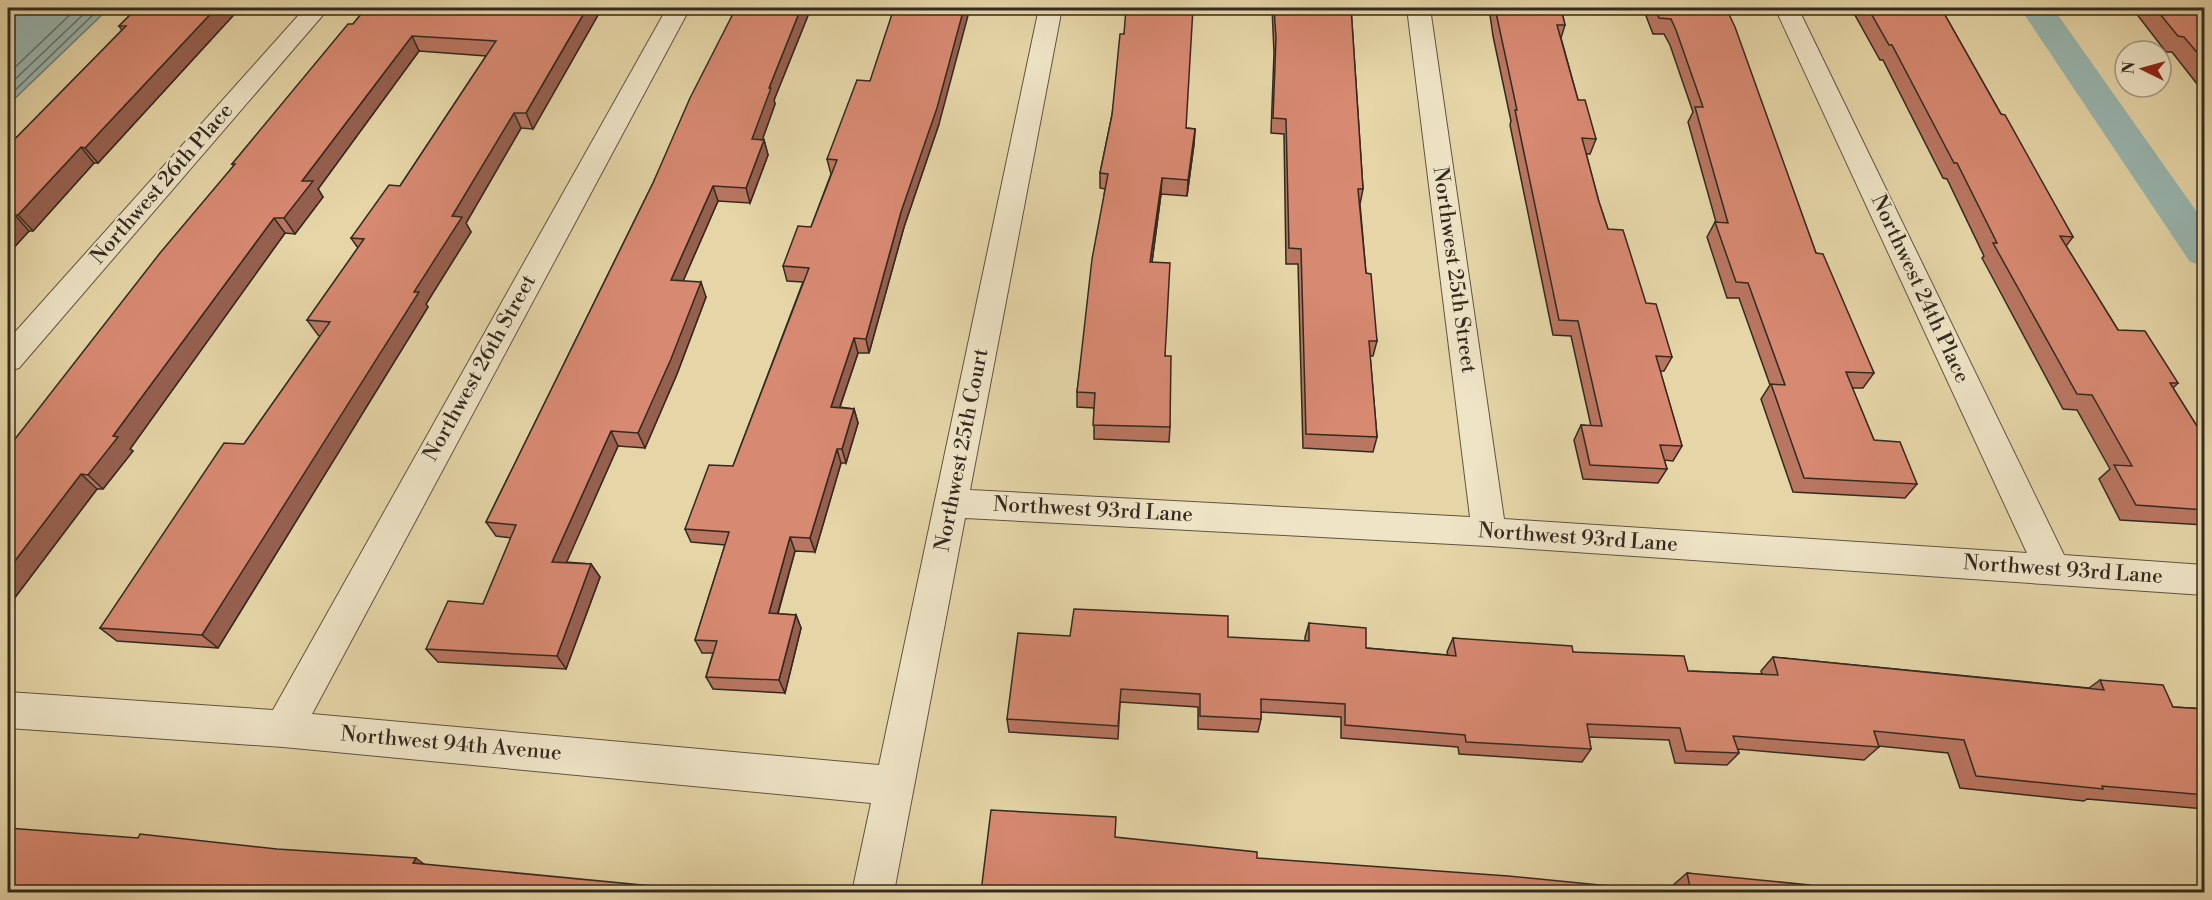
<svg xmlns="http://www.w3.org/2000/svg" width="2212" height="900" viewBox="0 0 2212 900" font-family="'Libre Bodoni',serif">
<rect width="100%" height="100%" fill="#e5d5a7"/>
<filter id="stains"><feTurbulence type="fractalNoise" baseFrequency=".00333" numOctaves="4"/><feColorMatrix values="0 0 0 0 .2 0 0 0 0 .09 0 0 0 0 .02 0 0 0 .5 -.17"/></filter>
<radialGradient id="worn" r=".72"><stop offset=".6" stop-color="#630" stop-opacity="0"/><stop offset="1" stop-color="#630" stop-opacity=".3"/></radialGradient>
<path fill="#98b7b1" stroke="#707f77" stroke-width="1.5" d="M8,8H109L8,105Z"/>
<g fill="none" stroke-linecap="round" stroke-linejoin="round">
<g stroke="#667068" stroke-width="1.5">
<path d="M8,74L77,8"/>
<path d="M8,86L90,8"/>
<path d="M8,97L100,8"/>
</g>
<path fill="#98b7b1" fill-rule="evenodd" d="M2020,8H2053L2204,222V266L2190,262Z"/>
<g stroke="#605542" stroke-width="2">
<g id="street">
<path d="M305,8H329L19,368L8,371V340Z"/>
<path d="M667,8H690L312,714L879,765L1039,8H1062L970,490L1470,517L1407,8H1430L1504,519L2027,553L1775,8H1798L2064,555L2204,565V595L1489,546L965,518L894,892H852L871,803L283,747L8,728V692L273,710Z"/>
</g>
</g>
<use href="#street" fill="#eee4c6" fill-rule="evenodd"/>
</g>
<g fill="#b97661" stroke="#332a20" stroke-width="1.5">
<path d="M137,8H240L98,163H94L33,231H29L8,254V146L122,30L119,26Z"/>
<path d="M366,8H602L533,129L521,128L466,223L471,232L426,304L428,307L218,648L117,641L100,628L244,444L320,336L318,335L307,320L358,248L351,238L400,186L486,56L419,51L318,189L323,197L295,234L285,233L130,449L133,451L103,489H97L10,604H8V448L234,166L232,164L353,24Z"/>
<path d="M736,8H811L774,100L775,104L762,140H764L768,155L750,203L718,201L683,281L706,297L677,374L645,448L618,446L566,562L591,564L600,577L566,669L438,662L426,649L483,604L511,538L496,536L486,522L653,183Z"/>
<path d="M1272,8H1351L1363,189L1360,204L1366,273L1377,341L1373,356H1370L1377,437L1373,452L1303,448L1298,264H1286L1284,134L1271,133L1274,53Z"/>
<path d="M1489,8H1561L1565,25L1561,38L1578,100L1596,139L1590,154H1586L1599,202L1608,229L1672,357L1664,371H1660L1682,446L1673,461L1664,460L1667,469L1658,483L1583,479L1574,440L1581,425L1591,426L1571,336L1553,335L1510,125L1511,121L1493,36Z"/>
<path d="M1643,8H1726L1816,253L1874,373L1863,388H1852L1874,440L1917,484L1905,498L1793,492L1761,399L1770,385L1739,298H1727L1707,237L1715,222H1716L1688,122L1693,112L1670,45L1664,34H1653Z"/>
<path d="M1851,8H1941L2001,114L2073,237L2066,246L2118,330L2178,383L2173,388L2205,439V525L2120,520L2099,479L2110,469L2077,410L2063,409L1982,258L1984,256L1947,179L1943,178L1883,60H1880Z"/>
<path d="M2132,8H2205V94L2172,52H2166Z"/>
<path d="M1124,34L1186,128L1195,129L1194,144L1187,196L1161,194L1152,262L1165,356L1170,427L1169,442L1094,439V408L1077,407V392L1105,189L1100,188V173L1112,115Z"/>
<path d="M870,81L939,124L904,227L869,353H858L840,407L854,409L858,423L846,463H841L815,552L795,551L778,614L796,615L801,628L785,693L713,689L706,677L713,653H702L695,640L725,545L691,542L685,529L733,466L803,282L787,281L783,266L811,227L831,174L827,159Z"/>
<path d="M1309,623L1366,648L1448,655L1447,652L1453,638L1573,652L1688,671L1762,674L1761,671L1773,657L2089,688L2100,680L2173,707L2205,709V809L2087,799L2084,801L1960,788L1948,753L1879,746V747L1864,760L1738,749L1739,753L1727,765L1675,763L1669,740L1589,737L1591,749L1582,762L1459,754L1458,747L1341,738V717L1261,712V719L1258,732L1198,729V707L1120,702L1118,739L1009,732L1007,719L1070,636L1305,641V637Z"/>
<path d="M1687,873L1812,892H1673L1672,886Z"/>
</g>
<g fill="#96604f" stroke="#332a20" stroke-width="1.5">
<path d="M216,8H240L98,163L85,148Z"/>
<path d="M587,8H602L533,129L526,113Z"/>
<path d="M801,8H811L774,100L775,104L757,155L752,139L769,88Z"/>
<path d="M964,8H970L939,124L904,227L869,353L866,339L901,212Z"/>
<path d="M412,36L419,51L318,189L323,197L295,234L284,218L302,181Z"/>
<path d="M514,113L521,128L466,223L471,232L426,304L428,307L218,648L202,635L414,292L452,216Z"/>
<path d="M1195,129L1194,144L1187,196L1188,180Z"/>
<path d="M764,140L768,155L750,203L746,188Z"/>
<path d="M81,147L94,163L33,231L18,215Z"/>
<path d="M1162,178L1161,194L1150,277V262Z"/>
<path d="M713,186L718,201L677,295L671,280Z"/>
<path d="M15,215L29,231L8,254V223Z"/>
<path d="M274,218L285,233L130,449L133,451L103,489L88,475L113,436Z"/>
<path d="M701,282L706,297L677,374L645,448L638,433Z"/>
<path d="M854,338L858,353L835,421L831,407Z"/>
<path d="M854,409L858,423L846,463L842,449Z"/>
<path d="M611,431L618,446L561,575L552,562Z"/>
<path d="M837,449L841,463L815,552L810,538Z"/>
<path d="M81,474L97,489L10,604L8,602V570Z"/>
<path d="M790,537L795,551L774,626L769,613Z"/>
<path d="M591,564L600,577L566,669L557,656Z"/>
<path d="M796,615L801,628L785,693L779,680Z"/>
<path d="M416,858L432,870L413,863Z"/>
</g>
<g fill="#d78971" stroke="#332a20" stroke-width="1.5">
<path d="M137,8H216L85,148L81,147L18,215H15L8,223V146L126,26H119Z"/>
<path d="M366,8H587L526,113H514L452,216L462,217L414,292H419L202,635L100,628L224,443L244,444L330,322L307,320L364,239L351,238L389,185L400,186L496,41L412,36L302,181H313L284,218H274L113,436L118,437L88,475L81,474L8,570V448L160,253L235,164H232L348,24H353Z"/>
<path d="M736,8H801L769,88H771L752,139L764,140L746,188L713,186L671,280L701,282L671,359L638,433L611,431L552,562L591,564L557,656L426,649L448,601L483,604L516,525L486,522L653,183L690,98Z"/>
<path d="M894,8H964L937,108L901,212L866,339L854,338L831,407L854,409L842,449H837L810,538L790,537L769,613L796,615L779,680L706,677L717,641L695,640L729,532L685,529L709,465L733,466L809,268L783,266L798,226L811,227L837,160L827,159L857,80L870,81Z"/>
<path d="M1126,8H1193L1186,128L1195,129L1188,180L1162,178L1150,262L1170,263L1165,356H1171L1170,427L1093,425L1095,393L1077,392L1092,259L1108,174L1100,173L1112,115L1120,34H1124Z"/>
<path d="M1274,8H1351L1363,189H1358L1366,273L1371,274L1377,341H1369L1377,437L1306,434L1301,249L1289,248L1286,119L1273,118L1276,38Z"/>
<path d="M1495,8H1561L1565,25H1557L1578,100H1585L1596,139L1582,138L1599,202L1608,229L1623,230L1646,303L1656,304L1672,357L1656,356L1682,446L1660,445L1667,469L1590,465L1581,425L1602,426L1578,321L1559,320L1515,110H1517Z"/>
<path d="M1655,8H1726L1735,27L1816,253L1823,254L1874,373L1846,372L1874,440L1900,442L1917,484L1804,478L1771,384L1785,385L1748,283L1736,282L1715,222L1728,223L1695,107H1703L1676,30L1671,19L1659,18Z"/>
<path d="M1868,8H1941L2001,114L2005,115L2073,237L2060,236L2118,330L2145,331L2178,383H2170L2205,439V510L2136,505L2114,465L2132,466L2092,395L2077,394L1993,243H1997L1957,163H1954L1892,45H1889Z"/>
<path d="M2155,8H2205V62L2184,37L2178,36Z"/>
<path d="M1074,609L1228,616V637L1309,641V623L1366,628V648L1456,656L1453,638L1572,646L1573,652L1684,656L1688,671L1778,675L1773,657L2104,690L2100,680L2163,685L2173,707L2205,709V795L2102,786L2103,789L1976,776L1964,740L1874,731L1879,747L1733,736L1739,753L1686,751L1680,728L1587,724L1591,749L1466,742L1465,735L1345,725V704L1261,699V719L1200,716V694L1121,689L1118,726L1007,719L1018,633L1070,636Z"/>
<path d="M991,810L1116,817L1115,837L1257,852V858L1508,876L1671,892H981Z"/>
<path d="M8,828L138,838L140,834L277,849L416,858L413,863L715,892H8Z"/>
<path d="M1687,873L1810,885L1812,892H1691Z"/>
<path d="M2008,890L2049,892H2009Z"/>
</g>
<g text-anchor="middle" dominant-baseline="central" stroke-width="4.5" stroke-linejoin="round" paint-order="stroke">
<g font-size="21" fill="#332a20" stroke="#eee4c6">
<text transform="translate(162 184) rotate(-49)">Northwest 26th Place</text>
<text transform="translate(1454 270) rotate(82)">Northwest 25th Street</text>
<text transform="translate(1920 289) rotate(65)">Northwest 24th Place</text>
<text transform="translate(480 368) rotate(-61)">Northwest 26th Street</text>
<text transform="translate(962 450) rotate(-79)">Northwest 25th Court</text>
<text transform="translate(1093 510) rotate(3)">Northwest 93rd Lane</text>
<text transform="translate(1578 538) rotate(4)">Northwest 93rd Lane</text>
<text transform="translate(2063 570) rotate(4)">Northwest 93rd Lane</text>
<text transform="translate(451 744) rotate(5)">Northwest 94th Avenue</text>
</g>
</g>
<rect width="2212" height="900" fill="none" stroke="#e5d5a7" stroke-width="30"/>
<rect x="9" y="9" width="2194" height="882" fill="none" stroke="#332a20" stroke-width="3"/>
<rect x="15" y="15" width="2182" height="870" fill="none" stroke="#332a20" stroke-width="1.5"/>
<g transform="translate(2143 69) rotate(275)"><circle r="28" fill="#eee4c6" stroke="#a39a84" stroke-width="1.5"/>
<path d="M0-4.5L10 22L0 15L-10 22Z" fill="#8f2418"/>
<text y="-9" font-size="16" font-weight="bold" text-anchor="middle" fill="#332a20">N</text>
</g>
<rect width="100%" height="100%" filter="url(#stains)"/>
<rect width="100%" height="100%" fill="url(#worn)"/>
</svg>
